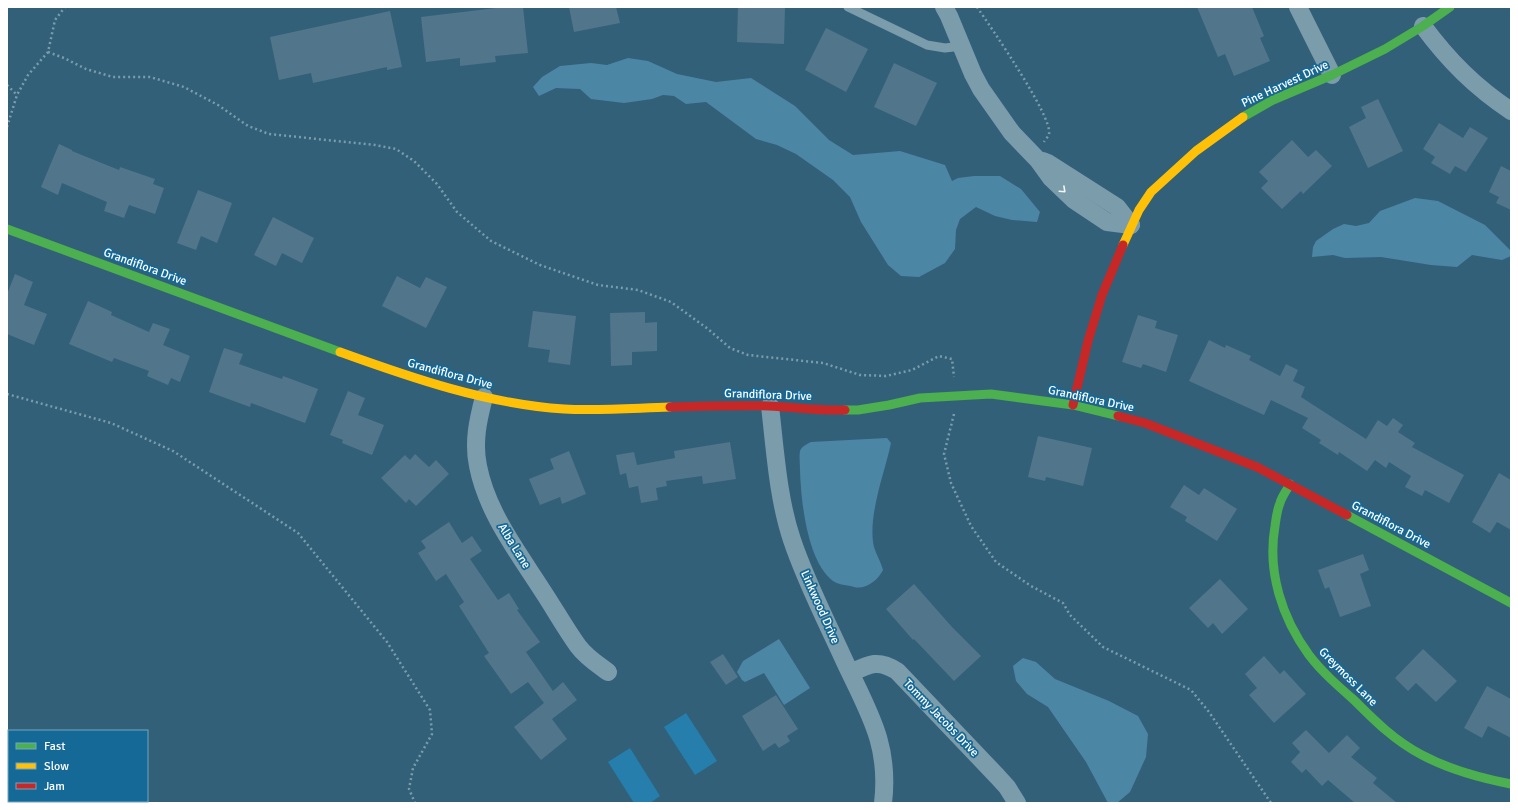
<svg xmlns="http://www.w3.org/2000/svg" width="1518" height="810" viewBox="0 0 1518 810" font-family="Signika,sans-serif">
<rect width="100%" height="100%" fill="#326079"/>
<g fill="#257eac">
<path d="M686,713L717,761L695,775L664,727Z"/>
<path d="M630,748L660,796L650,803H634L608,762Z"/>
</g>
<g fill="#4c86a5">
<path d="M628,58L648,61L677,74L716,82L751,78L795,106L829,140L853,155L900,151L945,165L952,181L958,178L974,176H1000L1021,189L1040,212L1037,222L1012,220L995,216L976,207L960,219L956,230L955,249L945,263L919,277L901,276L888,265L861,222L850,197L833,180L796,154L777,145L756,139L706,102L686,104L674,96L663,95L652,99L624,103L591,99L580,89L556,88L539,96L533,87L542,77L560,66L591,63L607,65Z"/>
<path d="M1415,198L1438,201L1485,225L1511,251V256L1502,260L1472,255L1457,267L1431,265L1381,257L1345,258L1333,255L1312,257L1313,247L1316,241L1333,229L1344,224L1356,226L1369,223L1380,211Z"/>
<path d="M887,438L891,443C885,472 867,517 874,547C876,554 881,562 883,570C878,580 866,590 854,587C848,585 838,585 833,581C807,561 801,501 800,470C800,464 799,456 800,451C802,446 807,444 811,442Z"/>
<path d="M779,639L810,688L784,705L764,673L745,682L742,680L737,672L743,661Z"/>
<path d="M1023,658L1036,662L1055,679L1109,701L1138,716L1148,734L1146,757L1130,792L1117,803H1108L1086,762L1048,707L1027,694L1016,681L1013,666Z"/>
</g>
<g fill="#51758a">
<path d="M504,7H523L528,53L495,56L496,62L460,66V58L426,62L421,17Z"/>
<path d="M569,7H616L620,23L574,32Z"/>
<path d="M738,7H785L784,44L737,42Z"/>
<path d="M1197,7H1252L1264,36L1260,38L1270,61L1234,76L1225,54L1218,57Z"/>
<path d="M390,11L402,67L387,70V67L313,83L311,73L279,80L270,37Z"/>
<path d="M826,28L868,49L846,92L805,70Z"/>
<path d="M894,63L937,83L916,126L874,107Z"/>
<path d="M1378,99L1403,151L1368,168L1349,127L1366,118L1361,107Z"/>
<path d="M1439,123L1463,138L1470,127L1488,138L1466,172L1455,166L1450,174L1431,163L1435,157L1423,149Z"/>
<path d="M1292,140L1308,157L1316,150L1332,166L1303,194L1301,191L1282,209L1261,188L1268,181L1259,172Z"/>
<path d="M59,144L72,150V151L119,170L120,167L155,179L153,184L164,188L155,214L129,205L124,218L104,211L107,202L62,183L58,195L41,187Z"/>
<path d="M1501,166L1511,171V210L1496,203L1499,197L1489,192Z"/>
<path d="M198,190L232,203L217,243L201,236L196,250L177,243Z"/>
<path d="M273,217L314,238L302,263L282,253L276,266L254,255Z"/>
<path d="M15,274L33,282L24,305L47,314L34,345L7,334V294Z"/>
<path d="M397,276L420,288L426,277L447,287L426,328L382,306Z"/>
<path d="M88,301L112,312L111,315L149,332L153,323L170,329L163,345L190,356L180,382L171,378L168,385L147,376L149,371L114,358L112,362L69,344Z"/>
<path d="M533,311L576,316L570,365L548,362L550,350L528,347Z"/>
<path d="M645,312V323L657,322V351L632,352V365L611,366L610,313Z"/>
<path d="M1138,315L1157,321L1155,328L1178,335L1166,372L1143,364L1141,368L1122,362Z"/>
<path d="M1209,340L1225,348L1226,345L1251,356L1249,360L1280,376L1286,364L1298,370L1293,381L1305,387L1301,397L1366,439L1378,420L1387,426L1393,418L1403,425L1398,432L1415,443L1412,447L1464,475L1449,503L1425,490L1422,496L1405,487L1411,476L1389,462L1386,468L1375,460L1367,471L1339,452L1338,455L1319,443L1321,440L1302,428L1308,418L1271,400L1264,415L1189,381Z"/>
<path d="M224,348L243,354L239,364L282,379L283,376L318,389L305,423L251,403L250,407L209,392Z"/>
<path d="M348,391L365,398L358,415L384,425L372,455L342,443L343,440L330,435Z"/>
<path d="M1038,436L1092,448L1083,486L1046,477L1045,481L1028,477Z"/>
<path d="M730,442L736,479L703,484L702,476L666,481L667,486L656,488L658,500L641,503L638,486L629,488L626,473L620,475L616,455L634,452L637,465L675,458L674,451Z"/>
<path d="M569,451L586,494L562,504L560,497L540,505L529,479L554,469L550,459Z"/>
<path d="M415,454L429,467L436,460L449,474L416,506L409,499L406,503L381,478L405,455L410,460Z"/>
<path d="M1499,473L1511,480V530L1497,522L1490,533L1472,522Z"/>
<path d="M1184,485L1199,495L1204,488L1237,509L1217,541L1185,521L1187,517L1170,507Z"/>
<path d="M449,522L462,543L472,536L482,551L470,559L498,600L509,593L519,609L517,610L540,642L526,652L553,691L563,682L577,700L552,719L567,739L541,760L514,727L544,703L528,682L511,694L484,656L489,653L459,606L464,602L446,574L436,581L418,553L426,548L421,541Z"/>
<path d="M1363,554L1369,570L1360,574L1371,606L1340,617L1329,587L1325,589L1318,570Z"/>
<path d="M1220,579L1248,609L1222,634L1213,623L1208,628L1189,608Z"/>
<path d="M914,584L952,627L981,656L954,681L914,639L913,640L886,609Z"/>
<path d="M1423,649L1457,681L1436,702L1416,683L1408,691L1395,678Z"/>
<path d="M723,654L738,677L726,685L710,662Z"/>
<path d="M1264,656L1280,674L1284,670L1306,694L1274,723L1249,695L1257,688L1245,674Z"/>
<path d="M1487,686L1511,699V738L1488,726L1482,738L1464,728Z"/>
<path d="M776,695L798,729L787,736L790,741L779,748L775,743L763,751L742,716Z"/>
<path d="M1306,730L1329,753L1347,735L1360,748L1351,757L1377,778L1373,783L1397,803H1355L1328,780L1322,786L1306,769L1302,773L1291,762L1300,752L1292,743Z"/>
</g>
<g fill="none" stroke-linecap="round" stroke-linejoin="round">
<g stroke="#7b9cab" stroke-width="2.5" stroke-dasharray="2 3" stroke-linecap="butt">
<path d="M977,7C990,26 1053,117 1049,134C1048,137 1045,140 1044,142"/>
<path d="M48,52L64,58L86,69L113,77H150L184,87L218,105L248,126L269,134L375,145L396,149L414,161L437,184L457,212L491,241L540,265L598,285L638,290L671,302L708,329L730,348L748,355L823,363L860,375L886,376L912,370L939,356L952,359L954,377"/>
<path d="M7,85L17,95"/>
<path d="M7,127L17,95L28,75L48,52L55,20L65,7"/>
<path d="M7,394L111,423L173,451L298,533L387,642L430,710L432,734L413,768L409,789L415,803"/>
<path d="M954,414L944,454L951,483L971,526L996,562L1031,586L1063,603L1070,615L1103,647L1191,690L1209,712L1271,803"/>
</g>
<path stroke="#7b9cab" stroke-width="9" d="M848,7L927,45L945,48L962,46"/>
<g stroke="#7b9cab" stroke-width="18">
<path d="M944,7L949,16L973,74L981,89L1012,133L1038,160L1051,178L1074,200L1107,222L1131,225"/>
<path d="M1298,7L1332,75"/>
<path d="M1423,26C1449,61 1475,87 1511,111"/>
<path d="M1043,161L1048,163L1117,207L1131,225"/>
<path d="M484,397C478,420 473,442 478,466C487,512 517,551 542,590C554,608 565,628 578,646C586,657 597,664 608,672"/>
<path d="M770,406C775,449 778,499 792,540C806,582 827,622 845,662C869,713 890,745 883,803"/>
<path d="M851,673C869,664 878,659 897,671L997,776L1007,787L1017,803"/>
</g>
<g stroke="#4caf50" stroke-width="9">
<path d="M1243,117L1273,100L1332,75L1385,49L1423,26L1450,7"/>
<path d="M7,229L340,352"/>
<path d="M845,410H858L889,405L920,398L991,394L1073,405L1118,416"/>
<path d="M1290,484C1287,490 1282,496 1280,503C1277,510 1276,519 1275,526C1267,572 1282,618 1309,655C1322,672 1338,686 1354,700C1375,721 1395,741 1422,755C1450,770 1480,778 1511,784"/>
<path d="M1347,515L1511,603"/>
</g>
<g stroke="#ffc107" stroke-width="9">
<path d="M1123,245L1139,210L1151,192L1196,151L1243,117"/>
<path d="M340,352C412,378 487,404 564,409C599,411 635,408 670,407"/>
</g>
<g stroke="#c62828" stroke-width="9">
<path d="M1073,405L1088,341L1102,295L1123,245"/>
<path d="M670,407C703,406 736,405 769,406C794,407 820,411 845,410"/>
<path d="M1118,416L1145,423L1257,467L1347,515"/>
</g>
</g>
<defs><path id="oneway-chevron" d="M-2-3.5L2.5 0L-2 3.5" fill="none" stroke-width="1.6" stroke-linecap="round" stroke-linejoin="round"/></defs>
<use stroke="#f2f5f7" href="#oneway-chevron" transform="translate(1063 190) rotate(43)"/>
<g text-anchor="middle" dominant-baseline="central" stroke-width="3.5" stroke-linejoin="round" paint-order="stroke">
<g font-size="12" fill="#fff" stroke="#146997">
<text transform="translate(1285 84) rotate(-25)">Pine Harvest Drive</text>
<text transform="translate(145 267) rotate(20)">Grandiflora Drive</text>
<text transform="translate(450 374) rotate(15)">Grandiflora Drive</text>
<text transform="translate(768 395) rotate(2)">Grandiflora Drive</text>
<text transform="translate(1091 399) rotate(12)">Grandiflora Drive</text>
<text transform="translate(1391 525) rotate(28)">Grandiflora Drive</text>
<text transform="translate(514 546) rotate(58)">Alba Lane</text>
<text transform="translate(820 607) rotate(66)">Linkwood Drive</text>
<text transform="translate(1348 677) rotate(45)">Greymoss Lane</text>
<text transform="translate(941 718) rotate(46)">Tommy Jacobs Drive</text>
</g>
</g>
<rect width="1518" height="810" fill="none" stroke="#ffffff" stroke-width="16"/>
<rect x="8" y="730" width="140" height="72" fill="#146997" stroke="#72a5c1"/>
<rect x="16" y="743" width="20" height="6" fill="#4caf50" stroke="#72a5c1"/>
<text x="44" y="750" font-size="12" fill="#ffffff">Fast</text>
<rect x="16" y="763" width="20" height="6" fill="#ffc107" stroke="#72a5c1"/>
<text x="44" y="770" font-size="12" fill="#ffffff">Slow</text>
<rect x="16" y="783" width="20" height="6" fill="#c62828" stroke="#72a5c1"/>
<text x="44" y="790" font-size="12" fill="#ffffff">Jam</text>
</svg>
